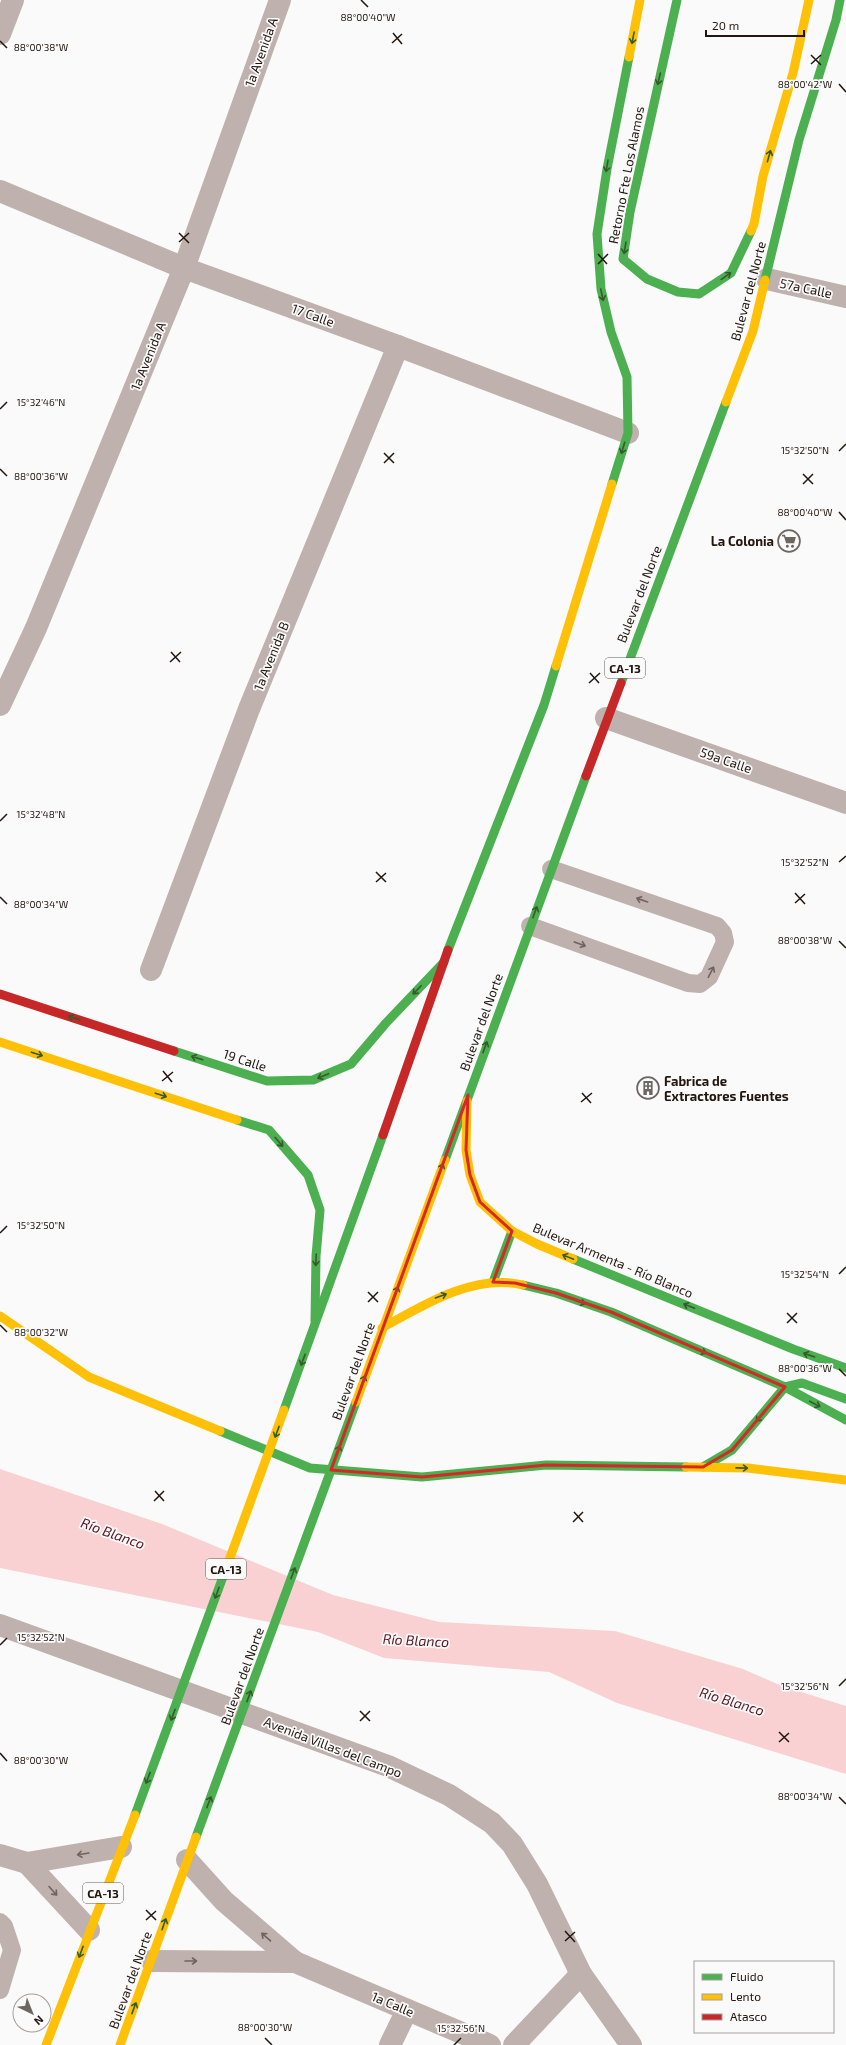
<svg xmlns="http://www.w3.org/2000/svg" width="846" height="2045" viewBox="0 0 846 2045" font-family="'Exo 2',sans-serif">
<rect width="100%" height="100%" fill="#fafafa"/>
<path fill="#f9d1d3" d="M0,1469L162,1524L333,1595L439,1622L615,1631L743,1669L782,1686L846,1706V1774L617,1703L549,1672L384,1658L318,1632L0,1568Z"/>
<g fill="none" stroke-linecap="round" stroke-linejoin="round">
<g stroke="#beb1ae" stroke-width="18">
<path d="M530,926L688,983L700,984L709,977L725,942L723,933L717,926L551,869"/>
<path d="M0,1922L4,1926L12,1950L0,1990"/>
</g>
<g stroke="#beb1ae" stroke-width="22">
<path d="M0,34L13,0"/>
<path d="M0,191L184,268L398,346L628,433"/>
<path d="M767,279L846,297"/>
<path d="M0,705L36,628L184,268L280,0"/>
<path d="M606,718L846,803"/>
<path d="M151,970L249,709L398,346"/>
<path d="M0,1625L388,1766L449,1795L492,1823L512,1844L537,1884L581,1974L631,2045"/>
<path d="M0,1855L27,1863L121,1847"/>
<path d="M187,1860L224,1901L295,1962L490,2045"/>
<path d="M27,1863L89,1930"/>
<path d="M152,1961L295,1962"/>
<path d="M390,2045L407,2010"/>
<path d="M514,2045L581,1974"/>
</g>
<g stroke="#4caf50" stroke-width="9">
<path d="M677,0L630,212L623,259L647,279L678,292L699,294L731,273L751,231"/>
<path d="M765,280L799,140L836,20L840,0"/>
<path d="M612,484L628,433L627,377L611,332L601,289L597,234L607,169L629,57"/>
<path d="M621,683L726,402"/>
<path d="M448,950L544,705L556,666"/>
<path d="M174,1051L267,1081L313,1080L351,1064L386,1023L444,962"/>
<path d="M237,1120L269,1130L308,1175L320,1210L316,1256L315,1321"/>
<path d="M445,1160L586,776"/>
<path d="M573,1259L793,1349L846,1368"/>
<path d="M493,1282L512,1231"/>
<path d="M523,1285L556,1293L611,1312L785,1387L846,1420"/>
<path d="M284,1410L383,1135"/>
<path d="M220,1431L310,1468L422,1477L546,1465L686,1467"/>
<path d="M703,1467L732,1450L785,1387L802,1383L846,1399"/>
<path d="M135,1815L224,1574"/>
<path d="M196,1837L356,1402"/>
</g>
<g stroke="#ffc107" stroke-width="9">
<path d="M629,57L640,0"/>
<path d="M751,231L754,224L763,176L793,73L809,0"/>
<path d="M726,402L753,331L765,280"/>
<path d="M556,666L612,484"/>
<path d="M0,1042L237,1120"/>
<path d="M467,1101L466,1150L470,1175L480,1202L512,1231L537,1244L573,1259"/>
<path d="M0,1316L89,1377L220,1431"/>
<path d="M382,1328C423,1305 474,1273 523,1285"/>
<path d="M356,1402L445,1160"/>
<path d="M686,1467L748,1468L846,1480"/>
<path d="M224,1574L284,1410"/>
<path d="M46,2045L135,1815"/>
<path d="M120,2045L196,1837"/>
</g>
<g stroke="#c62828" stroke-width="9">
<path d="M586,776L621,683"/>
<path d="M0,994L174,1051"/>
<path d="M383,1135L448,950"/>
</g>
</g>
<defs><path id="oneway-shaft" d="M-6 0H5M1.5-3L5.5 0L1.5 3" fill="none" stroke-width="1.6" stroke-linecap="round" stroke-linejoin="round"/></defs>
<g stroke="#355b2c">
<use href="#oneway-shaft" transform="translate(633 38) rotate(101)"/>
<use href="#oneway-shaft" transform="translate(659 79) rotate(103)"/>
<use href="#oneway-shaft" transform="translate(769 156) rotate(-74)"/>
<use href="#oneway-shaft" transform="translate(607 166) rotate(100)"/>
<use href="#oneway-shaft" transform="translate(625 248) rotate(99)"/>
<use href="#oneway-shaft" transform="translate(726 276) rotate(-36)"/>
<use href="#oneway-shaft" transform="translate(602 295) rotate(78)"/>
<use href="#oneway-shaft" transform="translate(623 448) rotate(107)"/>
<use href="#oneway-shaft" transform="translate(535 912) rotate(-70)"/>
<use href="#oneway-shaft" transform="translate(417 990) rotate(134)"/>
<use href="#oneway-shaft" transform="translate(74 1018) rotate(-162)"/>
<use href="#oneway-shaft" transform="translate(485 1047) rotate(-70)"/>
<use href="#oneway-shaft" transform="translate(37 1054) rotate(18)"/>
<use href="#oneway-shaft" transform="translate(197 1058) rotate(-162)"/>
<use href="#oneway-shaft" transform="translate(323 1076) rotate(157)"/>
<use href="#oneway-shaft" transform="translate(161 1095) rotate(18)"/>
<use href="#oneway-shaft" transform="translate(279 1142) rotate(49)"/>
<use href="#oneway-shaft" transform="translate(441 1169) rotate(-70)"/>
<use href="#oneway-shaft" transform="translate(568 1257) rotate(-158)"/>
<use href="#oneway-shaft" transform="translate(316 1260) rotate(92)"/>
<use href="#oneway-shaft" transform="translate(396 1292) rotate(-70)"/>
<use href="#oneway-shaft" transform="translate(441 1296) rotate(-20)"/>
<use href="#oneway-shaft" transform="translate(580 1302) rotate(19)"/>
<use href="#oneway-shaft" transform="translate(689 1306) rotate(-158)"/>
<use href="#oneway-shaft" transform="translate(701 1351) rotate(23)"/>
<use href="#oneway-shaft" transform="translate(809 1355) rotate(-161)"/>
<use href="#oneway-shaft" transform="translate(303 1360) rotate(110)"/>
<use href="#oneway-shaft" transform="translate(363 1381) rotate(-70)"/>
<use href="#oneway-shaft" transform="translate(815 1404) rotate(28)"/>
<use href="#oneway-shaft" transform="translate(760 1417) rotate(130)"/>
<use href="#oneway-shaft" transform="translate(277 1432) rotate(110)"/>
<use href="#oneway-shaft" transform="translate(338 1451) rotate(-70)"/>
<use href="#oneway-shaft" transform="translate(742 1468) rotate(1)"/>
<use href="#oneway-shaft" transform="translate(293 1573) rotate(-70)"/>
<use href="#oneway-shaft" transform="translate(217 1593) rotate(110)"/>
<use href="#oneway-shaft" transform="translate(249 1696) rotate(-70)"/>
<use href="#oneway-shaft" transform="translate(173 1715) rotate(110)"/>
<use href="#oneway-shaft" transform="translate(148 1778) rotate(111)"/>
<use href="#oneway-shaft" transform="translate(209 1802) rotate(-69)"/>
<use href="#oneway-shaft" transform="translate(164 1924) rotate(-71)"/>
<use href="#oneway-shaft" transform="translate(81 1952) rotate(110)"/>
<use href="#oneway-shaft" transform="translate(134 2008) rotate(-70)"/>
</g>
<g stroke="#70645e">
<use href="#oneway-shaft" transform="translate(642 900) rotate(-161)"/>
<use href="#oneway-shaft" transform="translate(580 944) rotate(20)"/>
<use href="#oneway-shaft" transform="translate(711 972) rotate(-63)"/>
<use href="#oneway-shaft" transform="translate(83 1854) rotate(171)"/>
<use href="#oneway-shaft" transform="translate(53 1891) rotate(48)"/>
<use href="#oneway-shaft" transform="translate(266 1937) rotate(-139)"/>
<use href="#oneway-shaft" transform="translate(191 1961)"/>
</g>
<path fill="none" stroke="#d62828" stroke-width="3" stroke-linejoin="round" d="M468,1095L466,1150L470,1175L480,1202L512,1231L493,1282L515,1283L556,1293L611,1312L785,1387L732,1450L703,1467L546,1465L422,1477L331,1470Z"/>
<path fill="none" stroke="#22160f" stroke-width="1.5" d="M361,0L368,7M393,33L402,44M0,41L7,48M392,43L402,34M811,55L821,65M811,64L821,55M839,84L846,92M179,233L189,243M179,242L189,233M598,254L607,264M598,264L608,254M0,409L7,402M839,451L846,444M384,453L394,463M384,463L394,453M0,469L7,476M803,474L813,484M803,484L813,474M839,512L846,520M171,652L180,662M170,662L181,652M590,673L599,683M589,683L600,673M0,821L7,814M839,862L846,856M376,872L386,882M376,882L386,873M795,893L805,904M0,897L7,904M795,903L805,894M839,941L846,948M163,1071L172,1082M162,1081L173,1072M582,1093L591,1103M581,1102L592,1093M0,1233L7,1226M839,1274L846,1267M368,1292L378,1302M368,1302L378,1292M787,1313L797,1323M787,1323L797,1313M0,1325L7,1332M839,1369L846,1376M155,1491L164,1501M154,1501L164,1491M574,1512L583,1522M573,1522L583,1512M0,1645L7,1638M839,1686L846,1679M360,1711L370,1721M360,1721L370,1711M779,1732L789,1742M779,1742L789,1733M0,1753L7,1761M839,1797L846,1804M146,1910L156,1920M146,1920L156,1911M565,1931L575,1942M565,1941L575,1932M265,2038L272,2045M454,2045L461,2038"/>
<defs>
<g id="supermarket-ring" transform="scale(1.15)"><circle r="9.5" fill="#fafafa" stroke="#6e6661" stroke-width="1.5"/><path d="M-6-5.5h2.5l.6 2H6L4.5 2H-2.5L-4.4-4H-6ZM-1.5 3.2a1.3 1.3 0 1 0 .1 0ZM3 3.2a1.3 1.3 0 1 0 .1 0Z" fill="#6e6661"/></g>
<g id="building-ring" transform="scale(1.15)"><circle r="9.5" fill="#fafafa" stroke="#6e6661" stroke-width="1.5"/><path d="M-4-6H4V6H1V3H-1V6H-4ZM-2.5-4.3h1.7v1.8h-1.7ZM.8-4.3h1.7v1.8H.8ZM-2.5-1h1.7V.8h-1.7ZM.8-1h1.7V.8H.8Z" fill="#6e6661"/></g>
</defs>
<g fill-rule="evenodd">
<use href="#supermarket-ring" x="789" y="541"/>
<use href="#building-ring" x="648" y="1088"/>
</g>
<g text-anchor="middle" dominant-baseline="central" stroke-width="3.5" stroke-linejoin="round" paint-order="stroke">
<g fill="#fafafa" stroke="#635a56" stroke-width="1">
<rect x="605" y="658" width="40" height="20" rx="3"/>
<rect x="206" y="1559" width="40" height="20" rx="3"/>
<rect x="83" y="1883" width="40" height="20" rx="3"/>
</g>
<g font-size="12" font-weight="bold" fill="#22160f">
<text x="625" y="668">CA-13</text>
<text x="226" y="1569">CA-13</text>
<text x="103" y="1893">CA-13</text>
</g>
<g font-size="13" fill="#22160f" stroke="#fafafa">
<text transform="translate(261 52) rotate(-70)">1a Avenida A</text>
<text transform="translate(626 175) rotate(-79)">Retorno Fte Los Alamos</text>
<text transform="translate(806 288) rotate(12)">57a Calle</text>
<text transform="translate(748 291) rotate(-75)">Bulevar del Norte</text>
<text transform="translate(313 315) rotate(20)">17 Calle</text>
<text transform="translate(148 356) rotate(-68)">1a Avenida A</text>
<text transform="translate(639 594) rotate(-69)">Bulevar del Norte</text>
<text transform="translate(271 656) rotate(-68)">1a Avenida B</text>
<text transform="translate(726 760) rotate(19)">59a Calle</text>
<text transform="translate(481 1022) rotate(-70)">Bulevar del Norte</text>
<text transform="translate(245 1060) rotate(18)">19 Calle</text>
<text transform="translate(613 1260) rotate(23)">Bulevar Armenta - Río Blanco</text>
<text transform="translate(353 1371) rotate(-70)">Bulevar del Norte</text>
<text transform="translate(242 1676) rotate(-70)">Bulevar del Norte</text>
<text transform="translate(333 1747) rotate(21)">Avenida Villas del Campo</text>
<text transform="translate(130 1980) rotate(-70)">Bulevar del Norte</text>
<text transform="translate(393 2004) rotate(23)">1a Calle</text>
</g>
<g font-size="13" font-weight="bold" fill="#22160f" stroke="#fafafa" text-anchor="end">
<text x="774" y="541">La Colonia</text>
<text x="664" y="1081" text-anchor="start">Fabrica de<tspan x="664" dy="15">Extractores Fuentes</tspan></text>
</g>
<g font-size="14" font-style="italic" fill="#571420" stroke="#fafafa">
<text transform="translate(113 1533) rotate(20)">Río Blanco</text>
<text transform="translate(416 1640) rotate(3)">Río Blanco</text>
<text transform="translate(732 1701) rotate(17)">Río Blanco</text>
</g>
</g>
<g font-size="10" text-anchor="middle" fill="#22160f" stroke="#fafafa" stroke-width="3.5" stroke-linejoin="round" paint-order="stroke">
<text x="368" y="21">88°00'40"W</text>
<text x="41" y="51">88°00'38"W</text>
<text x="805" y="88">88°00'42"W</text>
<text x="41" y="406">15°32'46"N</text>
<text x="805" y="454">15°32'50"N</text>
<text x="41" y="480">88°00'36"W</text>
<text x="805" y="516">88°00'40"W</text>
<text x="41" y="818">15°32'48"N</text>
<text x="805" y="866">15°32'52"N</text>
<text x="41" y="908">88°00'34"W</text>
<text x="805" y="944">88°00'38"W</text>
<text x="41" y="1229">15°32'50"N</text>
<text x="805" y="1278">15°32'54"N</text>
<text x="41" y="1336">88°00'32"W</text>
<text x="805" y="1372">88°00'36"W</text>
<text x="41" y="1641">15°32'52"N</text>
<text x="805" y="1690">15°32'56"N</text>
<text x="41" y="1764">88°00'30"W</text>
<text x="805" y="1800">88°00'34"W</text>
<text x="265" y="2031">88°00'30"W</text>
<text x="461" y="2032">15°32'56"N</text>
</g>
<rect x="694" y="1961" width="140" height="72" fill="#fafafa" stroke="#a49f9c"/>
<rect x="702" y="1974" width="20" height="6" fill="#4caf50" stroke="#a49f9c"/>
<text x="730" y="1981" font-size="12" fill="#22160f">Fluido</text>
<rect x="702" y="1994" width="20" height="6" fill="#ffc107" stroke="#a49f9c"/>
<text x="730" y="2001" font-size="12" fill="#22160f">Lento</text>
<rect x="702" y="2014" width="20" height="6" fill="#c62828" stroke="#a49f9c"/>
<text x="730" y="2021" font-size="12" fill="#22160f">Atasco</text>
<g transform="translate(32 2013) rotate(137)"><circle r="19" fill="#fafafa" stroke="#a49f9c"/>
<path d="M0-3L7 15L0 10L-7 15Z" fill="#6e6661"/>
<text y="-6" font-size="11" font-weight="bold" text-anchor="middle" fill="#22160f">N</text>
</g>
<path d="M706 30v6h98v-6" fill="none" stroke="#22160f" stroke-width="2"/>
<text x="712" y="30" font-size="12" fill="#22160f" stroke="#fafafa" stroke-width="3" paint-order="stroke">20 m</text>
</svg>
